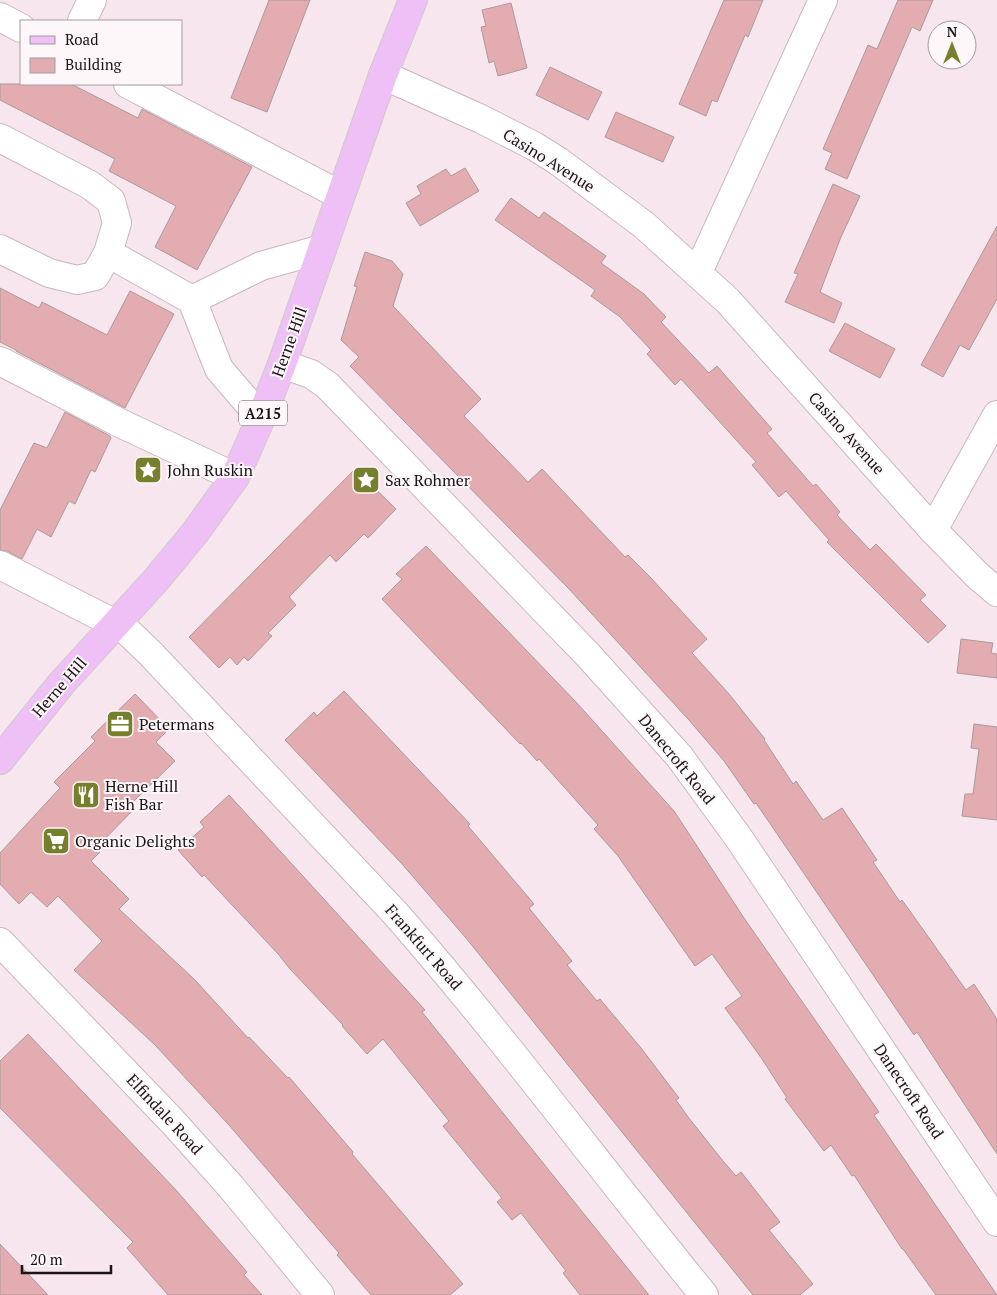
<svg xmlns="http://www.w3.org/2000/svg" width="997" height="1295" viewBox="0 0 997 1295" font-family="'PT Serif',serif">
<rect width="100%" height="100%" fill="#f8e6ee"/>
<g fill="#e3acb1" stroke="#ac999a">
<path d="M269,0H310L267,112L231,98Z"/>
<path d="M724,0H763L748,37L745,35L717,102L712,100L706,116L679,104Z"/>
<path d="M898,0H933L920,31L912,27L847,179L825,169L832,153L823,149L868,45L877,49Z"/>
<path d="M511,3L527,68L498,76L494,61L489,63L481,27L486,26L482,10Z"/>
<path d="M550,67L602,92L588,120L536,95Z"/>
<path d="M0,84H71L138,118L142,109L252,167L197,270L155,247L176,206L109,171L115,159L0,100Z"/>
<path d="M616,112L674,137L663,162L605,137Z"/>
<path d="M465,168L479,191L420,226L406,203L421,194L417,186L446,169L451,176Z"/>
<path d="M833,184L860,196L841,237L820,292L842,303L834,323L785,302L798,274L794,273Z"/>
<path d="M511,198L539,218L544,212L606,256L601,263L644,294L666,317L661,322L709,373L717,366L772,429L767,433L813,486L816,484L840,512L837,515L870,550L876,544L926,595L920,600L946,626L928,643L827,542L829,540L786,491L779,497L752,465L756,462L681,379L675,385L647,354L651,350L620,317L591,296L595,290L495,220Z"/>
<path d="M997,226V299L969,350L960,345L943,377L921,365Z"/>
<path d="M365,252L392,261L403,274L393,306L481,399L464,416L528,482L542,469L625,557L628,555L650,577L707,639L692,653L729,694L765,739L764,740L793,784L796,781L823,820L842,808L877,860L873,862L900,902L902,900L966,990L974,984L997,1019V1154L917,1032L914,1035L756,803L754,804L724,761L688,719L570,590L350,366L359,357L341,340L357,287L354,286Z"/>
<path d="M0,288L39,308L42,302L107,335L130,291L174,314L125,408L16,351V350L0,342Z"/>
<path d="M845,323L895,349L880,378L829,351Z"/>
<path d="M65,412L110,436L111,438L95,472L91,470L75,504L69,501L51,537L37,529L22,559L7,551L0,550V510L34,443L47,448Z"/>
<path d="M355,469L396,509L368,538L364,534L336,562L330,555L289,597L296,605L268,633L272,636L248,661L244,657L237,665L230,657L219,668L189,637Z"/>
<path d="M426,546L576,702L674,811L744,918L879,1112L874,1115L997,1295H936L903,1249H902L854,1175L852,1176L831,1145L824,1151L785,1099L787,1098L762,1059L725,1008L742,996L712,954L695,966L618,856L594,829L598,825L539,759L537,761L521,743L520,744L382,599L402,579L396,574Z"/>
<path d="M961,639L993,643L991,653L997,654V678L957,673Z"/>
<path d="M344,691L470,824L468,826L534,904L529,908L572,961L567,965L597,1001L600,999L641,1048L679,1098L676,1100L688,1117L723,1161L736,1176L741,1172L780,1222L769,1230L813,1284L800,1295H753L466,938L402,864L285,740L314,712L317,716Z"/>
<path d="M135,694L169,729L156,742L175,761L131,804L135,808L96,848L100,852L91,861L129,899L119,909L195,980L248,1038L249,1037L288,1078L289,1077L353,1152L352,1154L463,1284L450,1295H371L337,1255L339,1253L228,1124L155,1045L74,970L102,941L58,896L47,907L31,892L19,904L0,884V853L60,788L54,782L95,741L91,737Z"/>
<path d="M974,724L997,727V820L962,816L965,794H973L979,749L971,748Z"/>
<path d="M229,795L425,1010L422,1012L649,1295H580L563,1273L566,1271L521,1213L512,1220L497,1202L502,1198L443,1126L449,1121L383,1039L367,1054L342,1026L343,1025L290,969L279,955L204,875L202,877L178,850L204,827L200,822Z"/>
<path d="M28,1034L176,1190L247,1272L244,1275L262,1295H168L127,1248L133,1242L0,1108V1061Z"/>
<path d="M0,1244L48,1295H0Z"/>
</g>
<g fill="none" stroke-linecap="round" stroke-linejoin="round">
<g stroke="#c9b7c0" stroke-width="30">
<g id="minor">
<path d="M0,17L21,28"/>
<path d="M82,21L92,0"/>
<path d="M383,75L481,119L534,146L558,161L644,225L728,301L933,530L977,575L997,592"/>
<path d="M128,84L340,195"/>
<path d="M0,138L90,185L111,201L117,223L108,253L95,276L77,280L49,273L0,249"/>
<path d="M108,253L192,300L219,369L261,418"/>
<path d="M698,272L823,0"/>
<path d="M192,300L261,266L322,249"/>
<path d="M0,361L122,424L235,477"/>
<path d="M282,364L311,374L327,385L588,655L679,756L738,837L997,1222"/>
<path d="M933,530L997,415"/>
<path d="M0,565L125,629L151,654L395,913C503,1036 600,1168 704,1295"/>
<path d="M0,942L172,1121L232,1188L320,1295"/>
</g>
</g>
<g stroke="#cdcbcc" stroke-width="30">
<path id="major" d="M0,760L61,684L155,581L194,534L235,477L261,418L282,364L383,75L413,0"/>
</g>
<use href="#minor" stroke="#fff" stroke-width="28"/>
<use href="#major" stroke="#eec0f5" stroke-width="28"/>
</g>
<defs>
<g id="sight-square" transform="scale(1.4375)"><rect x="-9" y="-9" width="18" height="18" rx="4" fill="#767f2b" stroke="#fef7fa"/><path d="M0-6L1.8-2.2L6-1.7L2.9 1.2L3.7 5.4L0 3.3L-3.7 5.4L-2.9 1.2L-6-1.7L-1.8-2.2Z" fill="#fff"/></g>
<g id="office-square" transform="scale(1.4375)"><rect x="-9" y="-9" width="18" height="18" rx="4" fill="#767f2b" stroke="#fef7fa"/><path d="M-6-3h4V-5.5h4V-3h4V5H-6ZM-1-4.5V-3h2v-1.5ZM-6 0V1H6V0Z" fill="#fff"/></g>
<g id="restaurant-square" transform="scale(1.4375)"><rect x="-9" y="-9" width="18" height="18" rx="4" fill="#767f2b" stroke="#fef7fa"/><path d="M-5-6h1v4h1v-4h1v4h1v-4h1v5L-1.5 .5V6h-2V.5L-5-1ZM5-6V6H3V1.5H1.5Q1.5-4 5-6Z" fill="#fff"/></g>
<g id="supermarket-square" transform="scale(1.4375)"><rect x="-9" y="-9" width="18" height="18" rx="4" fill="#767f2b" stroke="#fef7fa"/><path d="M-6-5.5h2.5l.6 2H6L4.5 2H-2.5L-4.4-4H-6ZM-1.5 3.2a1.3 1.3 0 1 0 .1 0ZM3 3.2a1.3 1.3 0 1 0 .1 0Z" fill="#fff"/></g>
</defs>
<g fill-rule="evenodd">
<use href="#sight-square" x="148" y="470"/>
<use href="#sight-square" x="366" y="480"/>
<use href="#office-square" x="120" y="724"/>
<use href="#restaurant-square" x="86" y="795"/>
<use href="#supermarket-square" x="56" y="841"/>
</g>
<g text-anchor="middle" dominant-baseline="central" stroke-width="4" stroke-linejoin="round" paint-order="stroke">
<rect fill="#fef7fa" stroke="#5e585b" stroke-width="1" x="239" y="400.5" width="48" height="25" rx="4"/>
<g font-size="15" font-weight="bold" fill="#1a1417">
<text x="263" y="413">A215</text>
</g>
<g font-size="16" fill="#1a1417" stroke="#fef7fa">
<text transform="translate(549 160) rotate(32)">Casino Avenue</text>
<text transform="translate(289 342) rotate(-70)">Herne Hill</text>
<text transform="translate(847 433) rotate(48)">Casino Avenue</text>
<text transform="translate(59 687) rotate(-49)">Herne Hill</text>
<text transform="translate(677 759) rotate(51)">Danecroft Road</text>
<text transform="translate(424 947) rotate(49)">Frankfurt Road</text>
<text transform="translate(909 1091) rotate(56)">Danecroft Road</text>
<text transform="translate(165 1114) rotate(47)">Elfindale Road</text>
</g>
<g font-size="16" fill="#1a1417" stroke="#fef7fa" text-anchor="start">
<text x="167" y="470">John Ruskin</text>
<text x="385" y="480">Sax Rohmer</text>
<text x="139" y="724">Petermans</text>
<text x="105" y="786">Herne Hill<tspan x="105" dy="18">Fish Bar</tspan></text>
<text x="75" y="841">Organic Delights</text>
</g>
</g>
<rect x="20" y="20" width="162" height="65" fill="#fef7fa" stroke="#a39c9f"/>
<rect x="30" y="36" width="25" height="8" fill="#eec0f5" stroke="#a39c9f"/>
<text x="65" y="45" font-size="15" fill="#1a1417">Road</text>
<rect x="30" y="58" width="25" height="15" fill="#e3acb1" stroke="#a39c9f"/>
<text x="65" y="70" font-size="15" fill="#1a1417">Building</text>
<g transform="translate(952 45)"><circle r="24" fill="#fef7fa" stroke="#a39c9f"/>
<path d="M0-4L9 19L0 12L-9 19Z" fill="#767f2b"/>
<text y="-8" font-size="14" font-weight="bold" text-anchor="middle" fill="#1a1417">N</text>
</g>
<path d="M22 1265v8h89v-8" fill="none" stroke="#1a1417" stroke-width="2.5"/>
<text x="30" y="1265" font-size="15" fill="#1a1417" stroke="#fef7fa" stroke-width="4" paint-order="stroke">20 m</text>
</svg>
